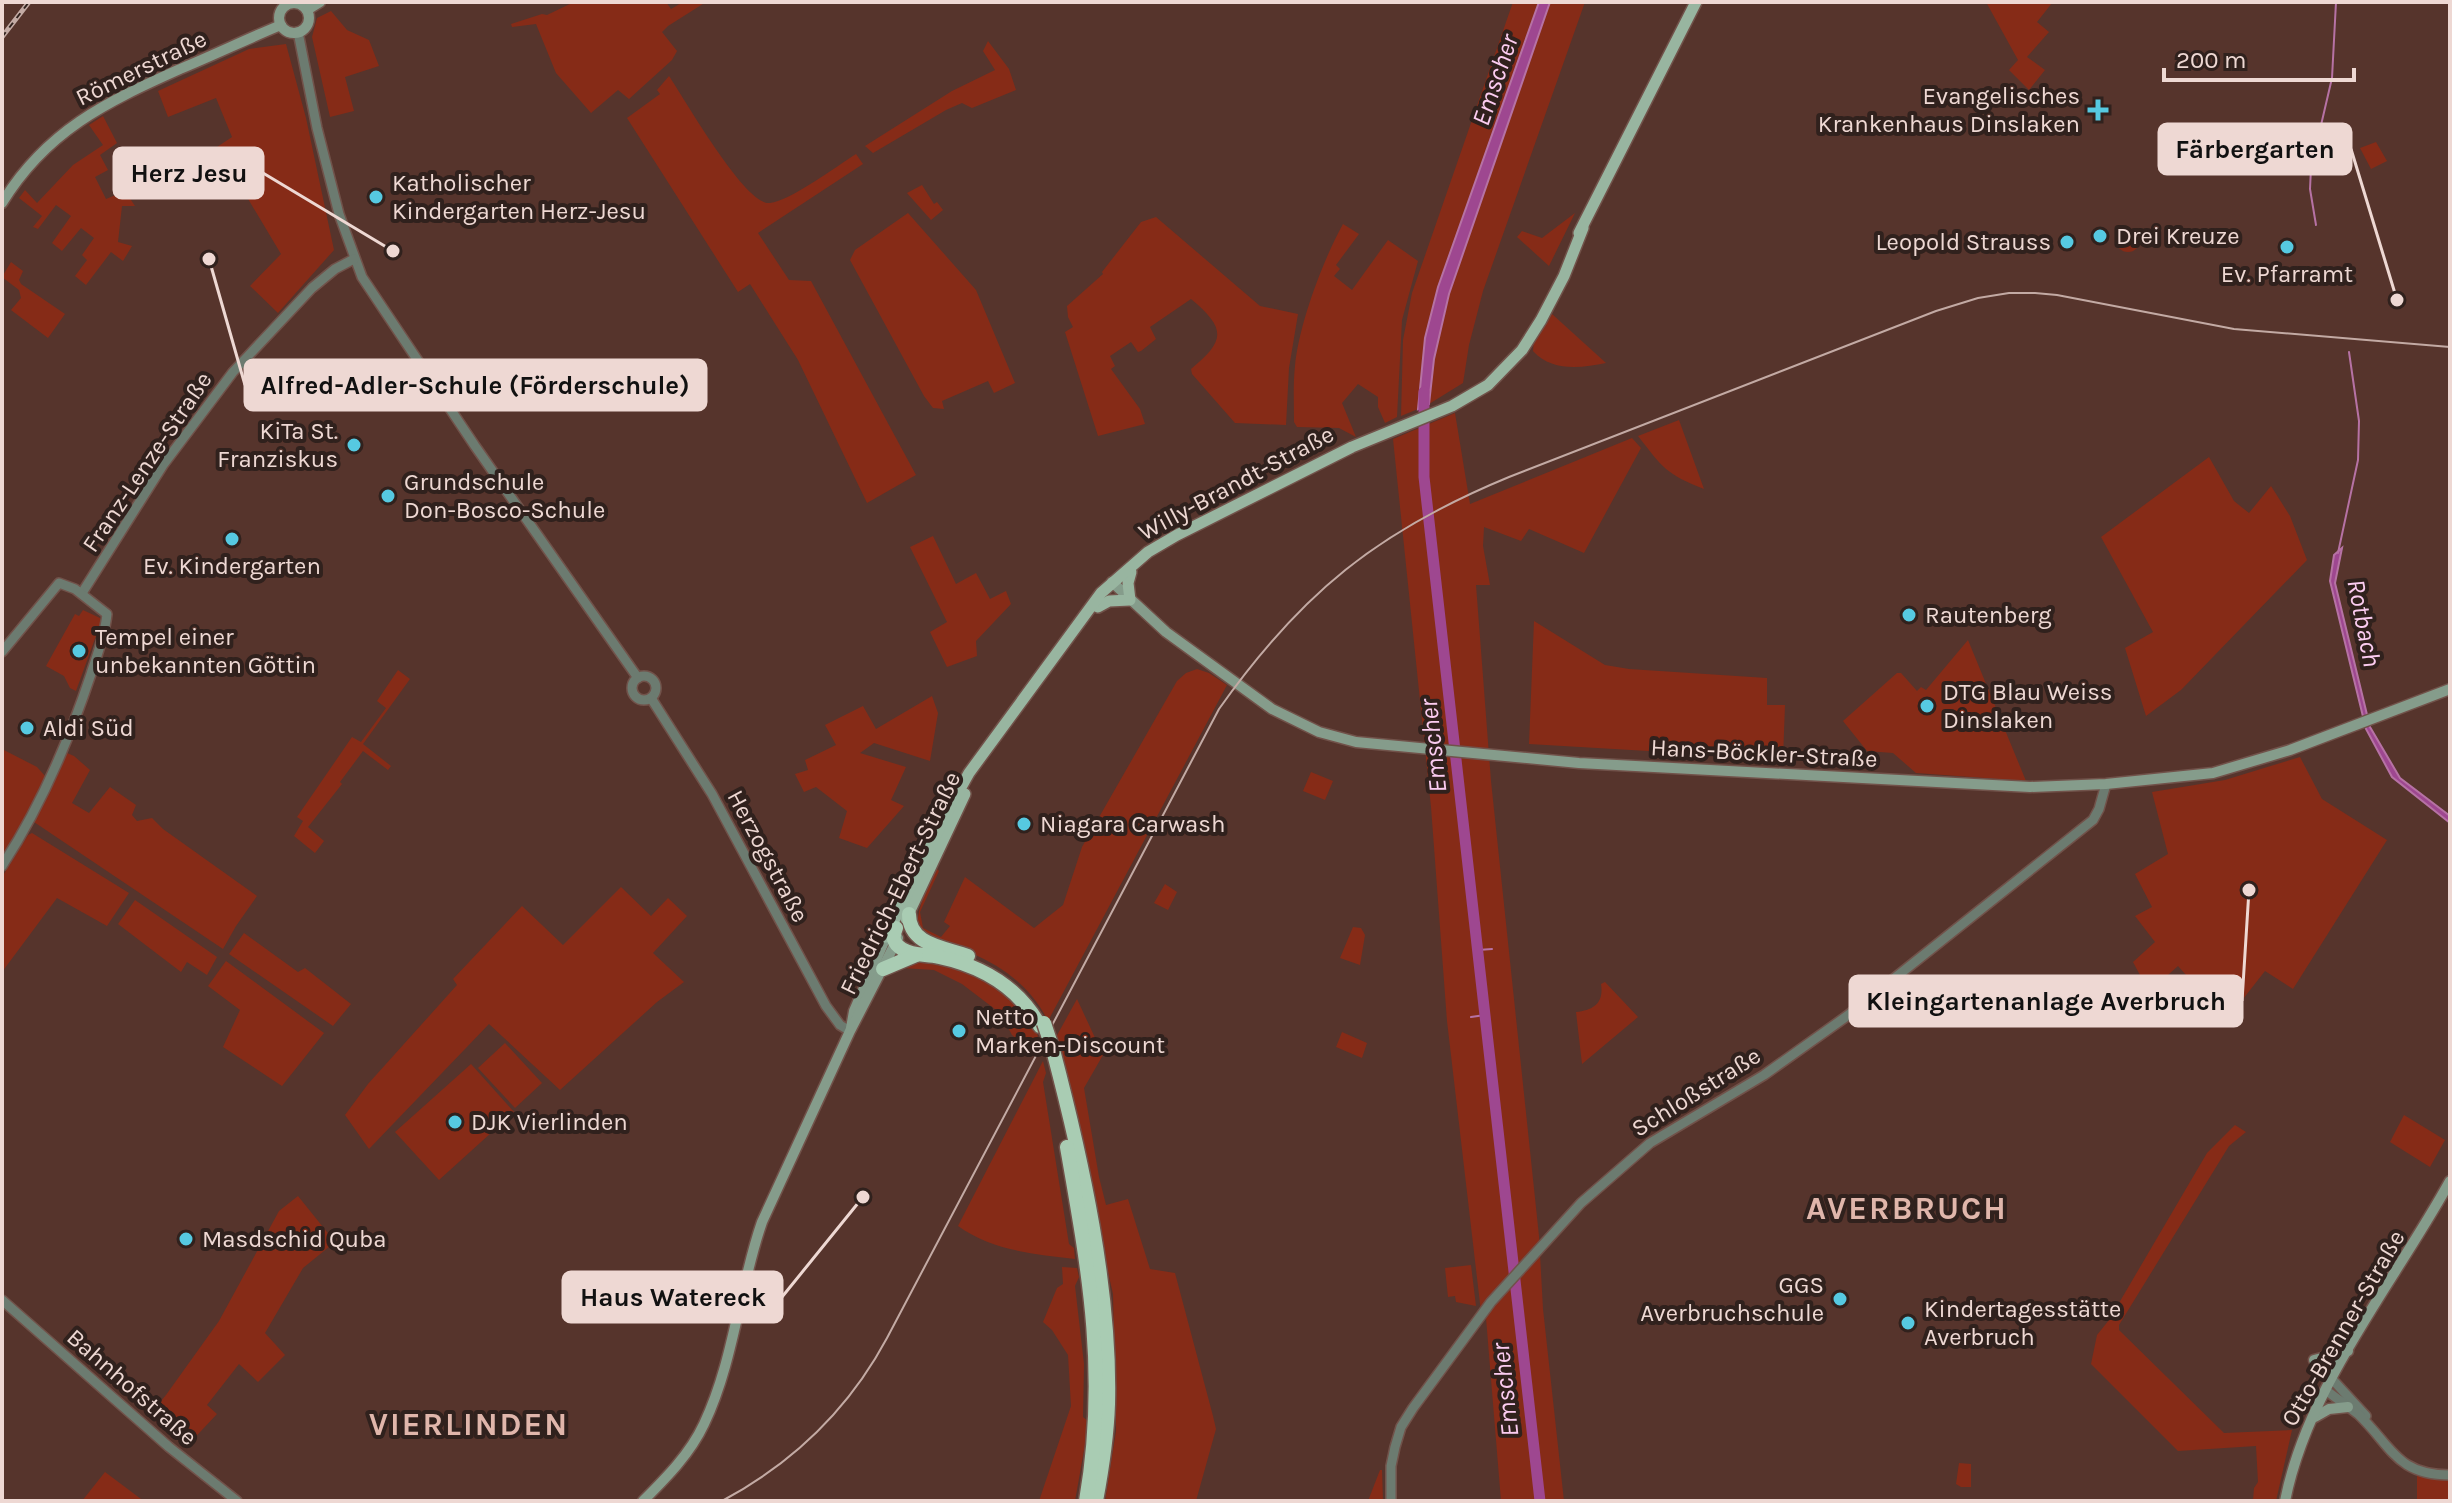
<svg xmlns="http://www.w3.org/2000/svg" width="2452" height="1503" viewBox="0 0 2452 1503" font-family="Karla,sans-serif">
<rect width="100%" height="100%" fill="#56342c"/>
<g fill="#862b17">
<path d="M574,2H666L671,9L683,2H706L668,26L662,32L677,51L672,60L629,99L618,90L591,113L556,73L536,24L512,27L511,24L542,14L547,15Z"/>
<path d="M1513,2H1539L1438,287L1425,338L1418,409L1401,416L1403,340L1412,293Z"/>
<path d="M1550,2H1585L1483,291L1469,345L1463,383L1429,404L1434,359L1449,294Z"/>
<path d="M1986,2L2052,3L2037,22L2049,32L2027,57L2045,70L2029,90L2009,70L2018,60Z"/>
<path d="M331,11L347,30L369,40L379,66L345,77L354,111L330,117L312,37L317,18Z"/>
<path d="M988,41L1009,69L1016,90L972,108L962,103L946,110L873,153L865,146L952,91L995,70L983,51Z"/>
<path d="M286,44L306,118L334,250L278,313L250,286L281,254L217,147L232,137L216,98L168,117L158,91L249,49Z"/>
<path d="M669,76C684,98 746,207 770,203C790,201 837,166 856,154L863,164L758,233L789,280L811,281L916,475L867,503L798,360L750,284L738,292L627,118L660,94L657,90Z"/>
<path d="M103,116L117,143L100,155L108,170L95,177L106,199L125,191L135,206H122L118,242L132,246L123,261L111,252L86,285L75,276L87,260L82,255L94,238L81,228L62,251L52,243L71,216L56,205L38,229L33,227L42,216L19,198L25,190L37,203L73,165L103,145L89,125Z"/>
<path d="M2376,142L2387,161L2371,169L2360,148Z"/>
<path d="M922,185L934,204L937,202L943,210L931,220L907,193Z"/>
<path d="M908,213L976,290L1015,383L994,393L988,381L942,401L944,409L933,408L924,396L850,260L855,250Z"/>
<path d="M1575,213L1549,266L1517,237L1522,231L1542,238Z"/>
<path d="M1156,217L1260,306L1298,314L1289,368L1286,425L1235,423L1192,374L1191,369C1225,341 1227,329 1191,299L1150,327L1156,339L1141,351L1138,352L1131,342L1110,356L1115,366L1111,369L1140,409L1145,424L1098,436L1065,332L1073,327L1068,317L1067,306L1103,274L1102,272L1141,222Z"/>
<path d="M1343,224L1359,234L1336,265L1340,269L1334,276L1352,290L1388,240L1418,261L1402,320L1397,417L1385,423L1378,407V397L1358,384L1342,403L1356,437L1339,428L1297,427L1294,422C1294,403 1293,384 1295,366C1299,324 1323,260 1343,224Z"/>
<circle cx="2128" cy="240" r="12"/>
<path d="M11,262L23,271L19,280L21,284L65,314L48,338L11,310L21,298L19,290L2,277Z"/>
<path d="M1552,314L1606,363C1581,368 1552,372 1533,351L1534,339Z"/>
<path d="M1455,413L1470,504L1632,438L1641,448L1584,553L1529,529L1521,541L1484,527L1483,546L1490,585H1476L1491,781L1539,1236L1543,1309L1564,1501H1501L1486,1318L1481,1312L1447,1021L1431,807L1393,439Z"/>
<path d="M1679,420L1704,489C1666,474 1663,468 1638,436Z"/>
<path d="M2209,457L2234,501L2249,513L2271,486L2290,516L2307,560L2181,690L2146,716L2125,648L2153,632L2101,537Z"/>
<path d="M933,536L956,584L976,573L990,599L1006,591L1011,604L976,641L977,656L947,667L930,632L947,622L910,547Z"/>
<path d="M83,610L100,618L101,622L76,691L70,688L64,676L46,666L75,614L79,616Z"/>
<path d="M1534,621L1605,665L1629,669L1767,678V705H1785L1783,759L1529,744Z"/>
<path d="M1968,640L2026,781L1916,773L1893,753L1867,751L1843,721L1897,673H1901L1917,691L1921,687L1926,690Z"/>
<path d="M1197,669L1209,673L1227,685L1048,1021C1021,968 972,951 918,934C915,909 926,891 937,869L939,871L920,912L923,928L941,937L950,926L944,922L965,877L1034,928L1063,905L1082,847L1177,681L1186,673Z"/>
<path d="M398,670L410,679L363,744L391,766L388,770L363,751L340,782L342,784L308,827L324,841L315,853L294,836L303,821L297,817L352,737L361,742L386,708L377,701Z"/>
<path d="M932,696L938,713L930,761L874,743L860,753L906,767L891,800L904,806L867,848L839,838L847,811L816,787L804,792L795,774L808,770L805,760L836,745L825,725L863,706L876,729Z"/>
<path d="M2,749L37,767L45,776L23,823L2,856Z"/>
<path d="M67,753L74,756L90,770L72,803L89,813L110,787L136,805L132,815L137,821L152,818L163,829L257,896L236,926L223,949L34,822Z"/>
<path d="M2300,757L2322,799L2387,840L2293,989L2265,971L2243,999L2206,1027L2200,1015L2212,1004L2178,966L2149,992L2133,962L2155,942L2135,916L2152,907L2135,874L2168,854L2152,792L2225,780Z"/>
<path d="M1311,772L1333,781L1325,800L1303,791Z"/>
<path d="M32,833L129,893L107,926L57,898L2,972V877L28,835Z"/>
<path d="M1165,884L1177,892L1168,910L1154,903Z"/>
<path d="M621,887L651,916L668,898L687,916L653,953L684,982L657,1002L560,1090L489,1024L369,1149L345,1115L368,1084L457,985L453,979L522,906L563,945Z"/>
<path d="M135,900L217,957L207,975L187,962L181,972L118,924Z"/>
<path d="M1353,927L1361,928L1365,935L1360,965L1340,958Z"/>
<path d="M244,933L298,972L305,968L351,1004L333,1026L229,954Z"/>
<path d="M908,959L961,967L1009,992L1036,1028L1038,1038L1030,1051L1012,1035L1000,1013L962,984L934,970L902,968Z"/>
<path d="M226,961L324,1033L282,1086L223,1047L240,1010L208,986Z"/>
<path d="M1605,982L1638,1017L1582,1064L1576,1012C1594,1010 1604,1003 1601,984Z"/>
<path d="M1077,999L1103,1055L1084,1088L1099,1177L1106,1205L1128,1199L1150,1269L1175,1273L1213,1416L1216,1429L1196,1501H1105L1116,1431L1113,1294L1055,1039Z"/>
<path d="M1342,1032L1367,1043L1362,1058L1336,1047Z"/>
<path d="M505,1043L542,1083L515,1108L478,1068Z"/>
<path d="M1043,1061L1046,1073L1043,1082L1069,1244L1074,1248L1075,1259C1034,1254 993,1251 958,1226Z"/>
<path d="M471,1064L514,1112L439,1180L395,1132Z"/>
<path d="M2404,1115L2445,1140L2430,1167L2390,1142Z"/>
<path d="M2235,1125L2246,1132L2229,1146L2119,1325V1330L2224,1433L2292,1430L2276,1501H2253L2254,1488L2258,1482L2256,1446L2178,1451L2091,1364L2097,1335L2109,1320L2207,1153Z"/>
<path d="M298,1196L335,1242L303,1268L265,1333L285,1355L258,1382L239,1364L207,1405L217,1414L186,1447L149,1415L166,1395L219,1321L279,1211Z"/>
<path d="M1471,1265L1476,1306L1456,1302L1455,1296L1448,1297L1445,1268Z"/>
<path d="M1062,1267L1077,1268L1079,1277L1075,1286L1084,1364L1083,1417L1089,1422L1075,1501H1039L1071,1406L1068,1355L1052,1330L1043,1322L1057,1288L1063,1284Z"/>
<path d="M1959,1463L1971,1464V1487H1961L1956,1484Z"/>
<path d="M1380,1470H1382L1383,1501H1368Z"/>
<path d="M105,1472L141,1499L140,1501H82Z"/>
<path d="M2417,1474L2450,1476V1501H2417Z"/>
</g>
<g fill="#9e4790" stroke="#b672a4" stroke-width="2">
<path d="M1539,2H1550L1449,294L1434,359L1429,404L1418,409L1425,338L1438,287Z"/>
<path d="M2342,548L2335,583L2370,727L2400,778L2450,816V823L2392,777L2366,729L2330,581L2334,555Z"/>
</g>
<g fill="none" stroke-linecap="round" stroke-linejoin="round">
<g stroke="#b672a4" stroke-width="2">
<path d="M2316,225L2310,189L2311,168L2332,78L2336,2"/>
<path d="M2338,553L2358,460L2359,421L2349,352"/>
<path d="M1478,950L1492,949"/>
<path d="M1471,1017L1485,1015"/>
</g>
<path stroke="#9e4790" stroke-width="11" d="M1424,392V477L1540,1501"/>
<g stroke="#71524a" stroke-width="12">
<g id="tertiary">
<path d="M298,32L317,128L339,214L362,277L475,446L638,678"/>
<path d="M82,593L163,465L233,372L312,288L335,269L354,259"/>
<path d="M2,652L59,583L75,589L107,614C105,635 97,655 91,674C69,740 40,808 2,866"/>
<circle cx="644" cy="688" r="12"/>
<path d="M651,698L712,794L826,1006L840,1025L850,1031"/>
<path d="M2,1300L169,1447L237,1501"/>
<path d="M2332,1379L2366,1416"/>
<path d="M2327,1391C2337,1399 2348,1406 2358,1414C2392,1446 2396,1475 2450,1475"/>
<path d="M1391,1501V1466L1395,1447L1401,1427L1413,1408L1491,1302L1581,1203L1650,1143L1764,1075L1847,1016L2093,820L2099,809L2106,784"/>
</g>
</g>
<g stroke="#71524a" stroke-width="13">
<g id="secondary">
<circle cx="294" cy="18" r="15"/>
<path d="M307,10L320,2"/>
<path d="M2,203C46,131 106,102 180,69C214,55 247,39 281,25"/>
<path d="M1112,582L1166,632L1272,709L1319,732L1356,742L1579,763L2030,787L2106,784L2213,773L2290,750L2450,689"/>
<path d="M851,1028L854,1011L886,937"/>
<path d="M2314,1360L2348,1351"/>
<path d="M2315,1417L2329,1409L2348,1407"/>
<path d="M643,1501C666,1478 690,1454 704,1424C734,1361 739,1288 762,1222L850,1031L898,938"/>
<path d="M2285,1501C2308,1385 2394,1283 2450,1181"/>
</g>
</g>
<g stroke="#71524a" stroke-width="14">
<g id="primary">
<path d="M1579,233L1696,2"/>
<path d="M1098,607L1109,601L1130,600L1128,583L1131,572"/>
<path d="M906,919L965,794"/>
<path d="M886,937L950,807L969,773L1101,593L1148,552L1177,535L1352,447L1452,406L1488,385L1522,350L1541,320L1564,276L1583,228"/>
</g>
</g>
<g stroke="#71524a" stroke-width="17">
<g id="motorway">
<path d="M909,914C909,945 943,947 968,956"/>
<path d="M896,928C892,938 893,943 902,949C912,956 927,954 939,957C982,966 1018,987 1040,1026"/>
<path d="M883,969L916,955"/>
<path d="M1053,1050C1082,1160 1111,1290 1108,1404C1107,1437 1102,1469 1096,1501"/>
<path d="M1067,1147C1089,1272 1108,1374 1086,1501"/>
</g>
</g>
<use href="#tertiary" stroke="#6c7b70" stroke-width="9"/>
<use href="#secondary" stroke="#859c8b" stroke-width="10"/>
<use href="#primary" stroke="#98b5a0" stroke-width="11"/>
<use href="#motorway" stroke="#a9ccb3" stroke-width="14"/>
<path stroke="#c3aaa4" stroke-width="2" d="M722,1501C793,1463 849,1409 887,1338L1219,709C1301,593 1378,531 1509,477L1936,311L1978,298L2009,293H2035L2057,295L2234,329L2450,347"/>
<g stroke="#c3aaa4" stroke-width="5">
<path id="rail" d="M2,37L29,2"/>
</g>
<use href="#rail" stroke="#30211d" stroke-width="2" stroke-dasharray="6" stroke-linecap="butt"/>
<g stroke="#71524a" stroke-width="17" stroke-linecap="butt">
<path id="motorway-bridge" d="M1044,1023L1053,1050"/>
</g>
<use href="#motorway-bridge" stroke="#a9ccb3" stroke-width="14"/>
</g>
<g fill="#56c9e1" stroke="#30211d" stroke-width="3">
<path d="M2094 98h8v8h8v8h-8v8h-8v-8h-8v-8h8z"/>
<circle cx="376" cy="197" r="8"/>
<circle cx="2100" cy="236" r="8"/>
<circle cx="2067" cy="242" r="8"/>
<circle cx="2287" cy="247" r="8"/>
<circle cx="354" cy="445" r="8"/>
<circle cx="388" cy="496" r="8"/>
<circle cx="232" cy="539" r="8"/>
<circle cx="1909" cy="615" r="8"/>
<circle cx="79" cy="651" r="8"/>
<circle cx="1927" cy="706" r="8"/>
<circle cx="27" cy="728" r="8"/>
<circle cx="1024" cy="824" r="8"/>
<circle cx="959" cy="1031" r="8"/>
<circle cx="455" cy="1122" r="8"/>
<circle cx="186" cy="1239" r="8"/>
<circle cx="1840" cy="1299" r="8"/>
<circle cx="1908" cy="1323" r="8"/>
</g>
<g text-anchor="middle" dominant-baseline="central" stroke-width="8" stroke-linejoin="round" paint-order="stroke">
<g font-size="24" fill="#eed8d3" stroke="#30211d">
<text transform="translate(141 68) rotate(-26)">Römerstraße</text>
<text transform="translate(147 462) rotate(-56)">Franz-Lenze-Straße</text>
<text transform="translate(1236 483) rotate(-28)">Willy-Brandt-Straße</text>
<text transform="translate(1764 753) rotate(3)">Hans-Böckler-Straße</text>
<text transform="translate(768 856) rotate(62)">Herzogstraße</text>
<text transform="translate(900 883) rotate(-64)">Friedrich-Ebert-Straße</text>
<text transform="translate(1696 1092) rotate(-32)">Schloßstraße</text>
<text transform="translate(2343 1328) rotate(-60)">Otto-Brenner-Straße</text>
<text transform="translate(132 1387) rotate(41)">Bahnhofstraße</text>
</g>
<g font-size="24" fill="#eed8d3" stroke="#30211d" text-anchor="start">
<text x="2080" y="96" text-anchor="end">Evangelisches<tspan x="2080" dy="28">Krankenhaus Dinslaken</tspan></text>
<text x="392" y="183">Katholischer<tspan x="392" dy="28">Kindergarten Herz-Jesu</tspan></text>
<text x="2116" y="236">Drei Kreuze</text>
<text x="2051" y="242" text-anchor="end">Leopold Strauss</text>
<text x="2287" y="274" text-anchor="middle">Ev. Pfarramt</text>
<text x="338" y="431" text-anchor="end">KiTa St.<tspan x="338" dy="28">Franziskus</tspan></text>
<text x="404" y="482">Grundschule<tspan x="404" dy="28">Don-Bosco-Schule</tspan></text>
<text x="232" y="566" text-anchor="middle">Ev. Kindergarten</text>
<text x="1925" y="615">Rautenberg</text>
<text x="95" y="637">Tempel einer<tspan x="95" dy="28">unbekannten Göttin</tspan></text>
<text x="1943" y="692">DTG Blau Weiss<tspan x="1943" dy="28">Dinslaken</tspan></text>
<text x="43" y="728">Aldi Süd</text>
<text x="1040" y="824">Niagara Carwash</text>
<text x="975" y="1017">Netto<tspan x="975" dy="28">Marken-Discount</tspan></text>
<text x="471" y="1122">DJK Vierlinden</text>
<text x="202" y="1239">Masdschid Quba</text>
<text x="1824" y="1285" text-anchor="end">GGS<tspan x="1824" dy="28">Averbruchschule</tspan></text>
<text x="1924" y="1309">Kindertagesstätte<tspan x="1924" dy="28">Averbruch</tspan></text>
</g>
<g font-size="26" font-style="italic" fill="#fbccf0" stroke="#30211d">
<text transform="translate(1495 80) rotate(-71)">Emscher</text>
<text transform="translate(2364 623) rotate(79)">Rotbach</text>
<text transform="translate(1433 746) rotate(-96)">Emscher</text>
<text transform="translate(1505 1390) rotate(-96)">Emscher</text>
</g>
<g font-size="32" font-weight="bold" letter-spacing="2" fill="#e0b6ab" stroke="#30211d">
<text x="1907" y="1208">AVERBRUCH</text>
<text x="469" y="1424">VIERLINDEN</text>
</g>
</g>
<path fill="none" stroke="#eed8d3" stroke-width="3" d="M2397 300L2351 149M393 251L263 173M209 259L245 385M2249 890L2242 1001M863 1197L782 1297"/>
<g fill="#eed8d3" stroke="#30211d" stroke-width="3">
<circle cx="2397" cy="300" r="8"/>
<circle cx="393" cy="251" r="8"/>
<circle cx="209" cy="259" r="8"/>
<circle cx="2249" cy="890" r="8"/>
<circle cx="863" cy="1197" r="8"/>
</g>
<g fill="#eed8d3" stroke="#eed8d3" stroke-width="3">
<rect x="2159" y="124" width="192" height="50" rx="8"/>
<rect x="114" y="148" width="149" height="50" rx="8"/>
<rect x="245" y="360" width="461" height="50" rx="8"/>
<rect x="1850" y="976" width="392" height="50" rx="8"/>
<rect x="563" y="1272" width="219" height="50" rx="8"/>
</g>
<g font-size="26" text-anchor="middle" font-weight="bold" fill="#111">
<text x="2255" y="158">Färbergarten</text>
<text x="189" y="182">Herz Jesu</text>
<text x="475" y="394">Alfred-Adler-Schule (Förderschule)</text>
<text x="2046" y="1010">Kleingartenanlage Averbruch</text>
<text x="673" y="1306">Haus Watereck</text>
</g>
<rect width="2452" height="1503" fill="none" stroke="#eed8d3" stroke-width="8"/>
<path d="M2164 68v12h190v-12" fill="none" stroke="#eed8d3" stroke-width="4"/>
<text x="2176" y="68" font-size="24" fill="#eed8d3" stroke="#30211d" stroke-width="6" paint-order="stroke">200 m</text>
</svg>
